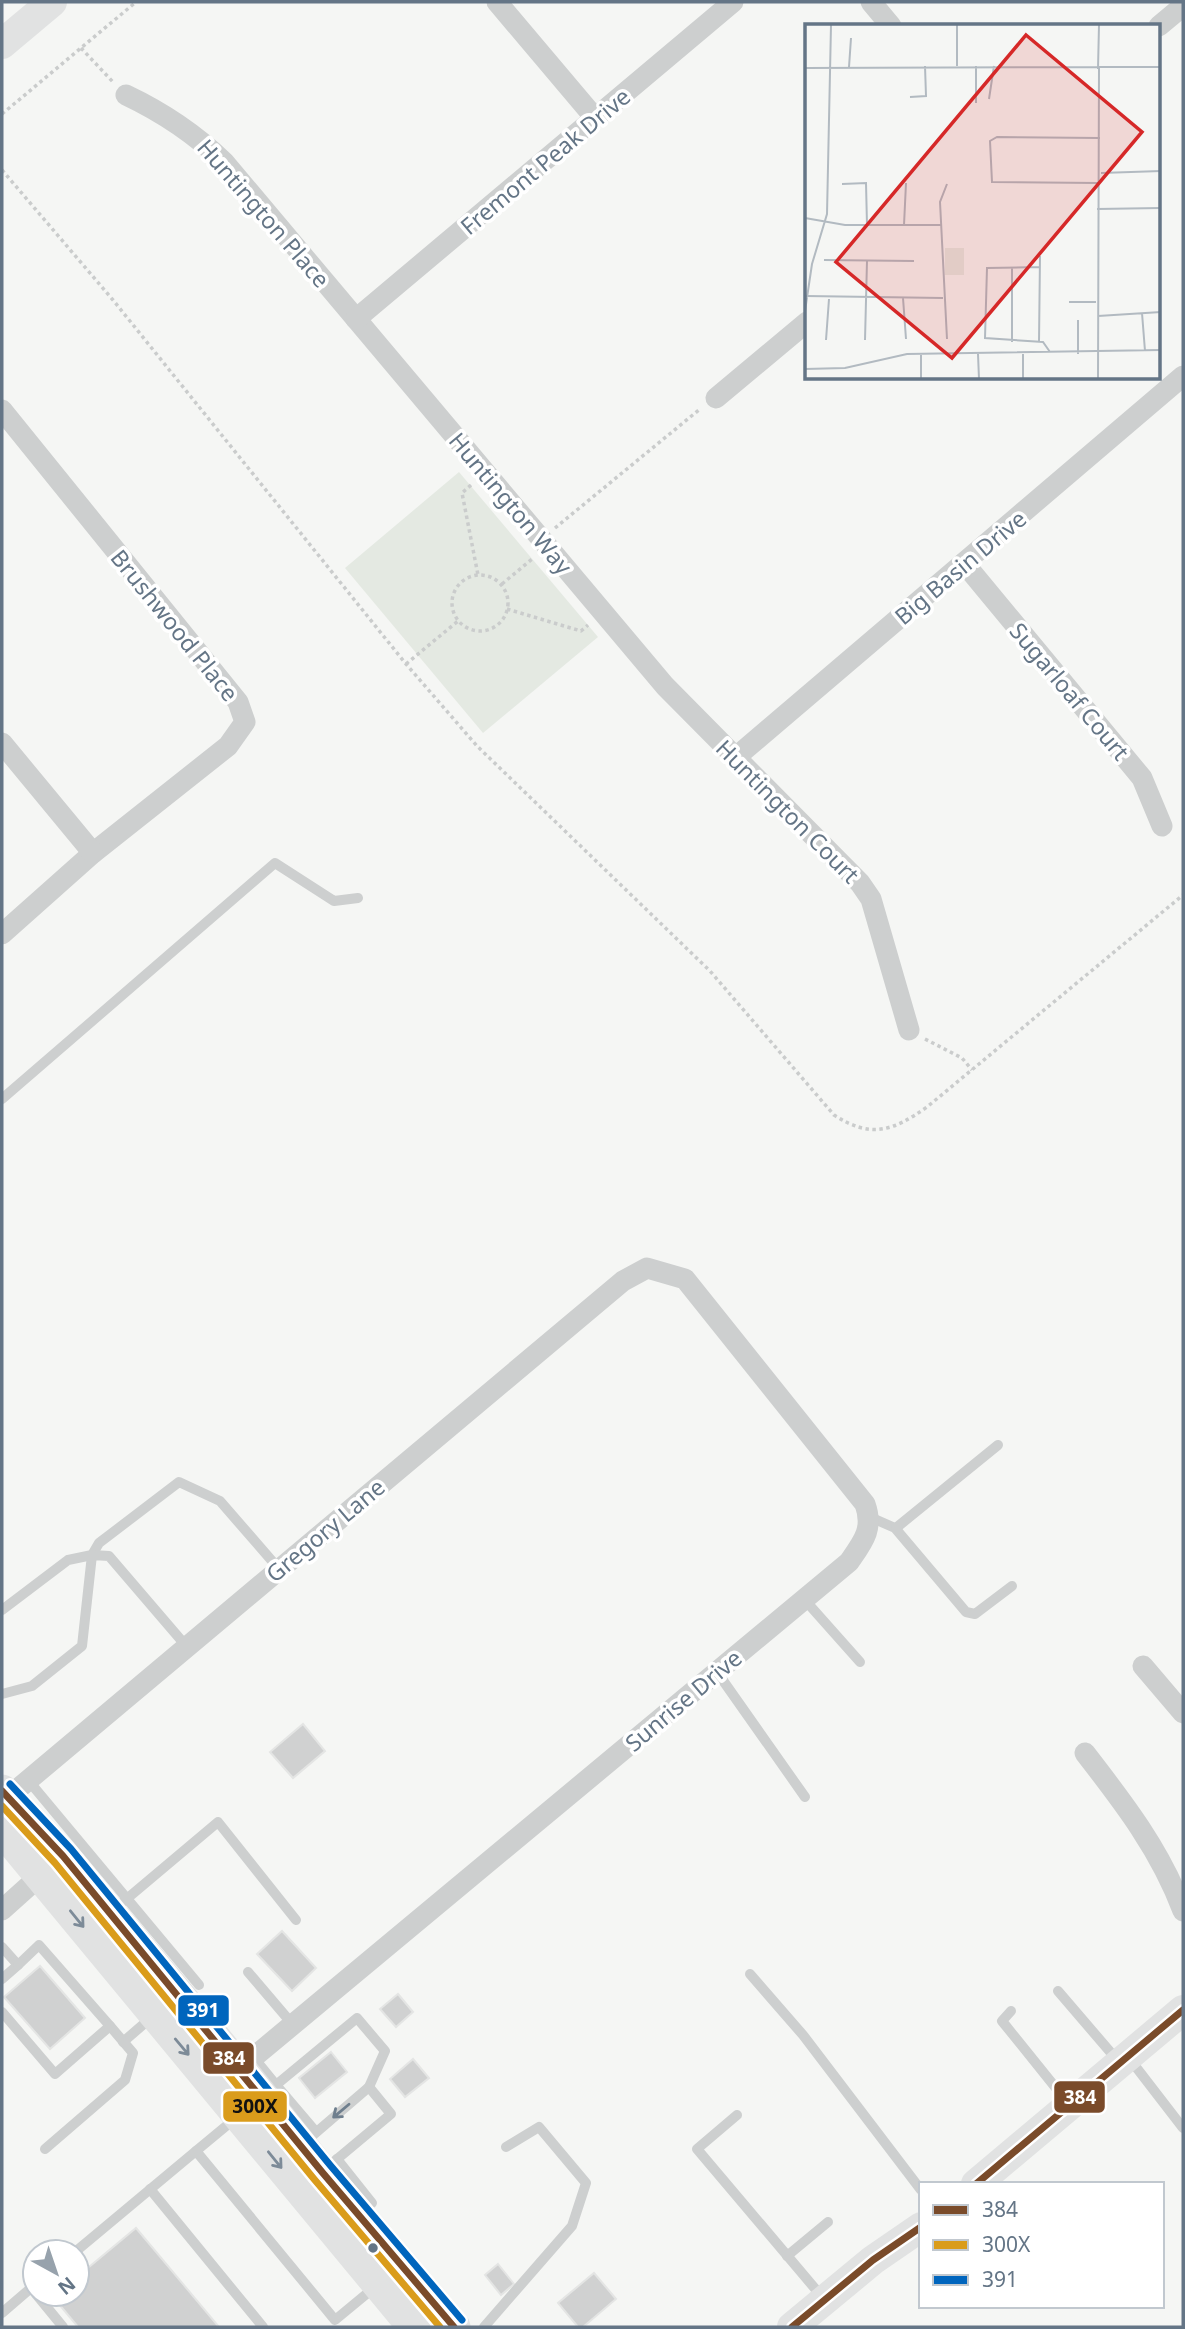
<svg xmlns="http://www.w3.org/2000/svg" width="1185" height="2329" viewBox="0 0 1185 2329" font-family="'Noto Sans',sans-serif">
<rect width="100%" height="100%" fill="#f5f6f4"/>
<path fill="#e4e9e2" d="M459,472L598,637L483,733L345,568Z"/>
<g fill="#d0d1d1" stroke="#e4e5e4" stroke-width="2">
<path d="M303,1724L325,1751L293,1778L270,1752Z"/>
<path d="M282,1931L316,1968L292,1991L257,1954Z"/>
<path d="M40,1966L85,2018L50,2049L4,1997Z"/>
<path d="M398,1994L413,2012L396,2027L380,2009Z"/>
<path d="M331,2052L347,2072L315,2098L299,2078Z"/>
<path d="M413,2059L429,2078L405,2097L390,2079Z"/>
<path d="M136,2228L219,2327H78L53,2297L56,2294H77V2277Z"/>
<path d="M498,2264L514,2284L501,2295L485,2275Z"/>
<path d="M594,2273L616,2299L583,2327H578L558,2303Z"/>
</g>
<g fill="none" stroke-linecap="round" stroke-linejoin="round">
<g stroke="#cacccc" stroke-width="3.5" stroke-dasharray="3.5 3.5" stroke-linecap="butt">
<path d="M81,48L113,82"/>
<path d="M2,114L136,2"/>
<path d="M2,170L113,300L406,664L477,746L710,971L834,1115C871,1139 893,1131 927,1107L1183,895"/>
<path d="M471,485L462,493L478,575"/>
<path d="M555,528L700,409"/>
<circle cx="480" cy="603" r="28"/>
<path d="M502,584L532,559"/>
<path d="M507,609L581,631L588,625"/>
<path d="M406,664L458,621"/>
<path d="M925,1039L962,1058L972,1070"/>
</g>
<g stroke="#cdcfcf" stroke-width="10">
<path d="M2,1099L275,863L334,901L358,898"/>
<path d="M870,1517L895,1528L966,1612L975,1614L1012,1586"/>
<path d="M896,1528L998,1445"/>
<path d="M804,1599L860,1662"/>
<path d="M2,1610L68,1560L92,1555L99,1543L179,1482L220,1501L279,1569"/>
<path d="M717,1672L805,1797"/>
<path d="M2,1694L32,1686L82,1646L92,1555L109,1556L187,1647"/>
<path d="M28,1780L199,1985"/>
<path d="M123,1902L218,1822L296,1920"/>
<path d="M2,1947L18,1965L2,1979"/>
<path d="M248,1972L294,2026"/>
<path d="M750,1974L803,2035L921,2190"/>
<path d="M1058,1991L1118,2061"/>
<path d="M1011,2011L1002,2021L1068,2103"/>
<path d="M2,2012L55,2074L110,2026L39,1945L18,1965"/>
<path d="M123,2042L153,2016"/>
<path d="M254,2058L276,2085"/>
<path d="M1129,2058L1183,2128"/>
<path d="M737,2115L697,2149L823,2298"/>
<path d="M316,2132L276,2085L357,2018L385,2051L369,2087"/>
<path d="M312,2136L369,2087L391,2114L324,2170"/>
<path d="M45,2149L125,2080L133,2053L110,2026"/>
<path d="M196,2151L237,2117"/>
<path d="M337,2159L372,2203"/>
<path d="M150,2189L263,2327"/>
<path d="M75,2252L196,2151L335,2320L375,2287"/>
<path d="M787,2256L828,2222"/>
<path d="M36,2294L63,2327"/>
<path d="M2,2313L31,2288"/>
<path d="M484,2327L572,2226L586,2183L539,2127L506,2147"/>
</g>
<g stroke="#cdcfcf" stroke-width="21">
<path d="M497,2L595,118"/>
<path d="M871,2L891,26"/>
<path d="M1159,26L1183,6"/>
<path d="M126,95C164,113 194,133 224,162L665,686L860,883L871,899L909,1030"/>
<path d="M356,319L733,2"/>
<path d="M716,398L807,322"/>
<path d="M2,410L238,702L245,722L228,746L93,853L2,934"/>
<path d="M964,563L1142,778L1162,826"/>
<path d="M2,743L93,853"/>
<path d="M736,757L1183,376"/>
<path d="M1143,1666L1183,1713"/>
<path d="M1085,1753C1123,1802 1161,1851 1183,1911"/>
<path d="M7,1798L623,1281L647,1268L685,1279L865,1504C874,1529 863,1542 849,1562L231,2076"/>
<path d="M2,1910L41,1875"/>
</g>
<g stroke="#e1e2e2" stroke-width="30">
<path d="M2,44L52,2"/>
<path d="M976,2184L1183,2010"/>
<path d="M792,2327L873,2260L921,2227"/>
</g>
<g stroke="#e1e2e2" stroke-width="33">
<path d="M2,1791L63,1856L240,2069L322,2172L454,2327"/>
<path d="M2,1829L414,2327"/>
</g>
<g stroke="#fff" stroke-width="12">
<g id="bus-1">
<path d="M2,1791L63,1856L322,2172L454,2327"/>
<path d="M976,2184L1183,2010"/>
<path d="M792,2327L873,2260L921,2227"/>
</g>
</g>
<g stroke="#fff" stroke-width="12">
<path id="bus-2" d="M2,1806L55,1863L314,2179L440,2327"/>
</g>
<g stroke="#fff" stroke-width="12">
<path id="bus-3" d="M10,1784L71,1849L330,2165L462,2320"/>
</g>
<use href="#bus-1" stroke="#7a4b2a" stroke-width="7"/>
<use href="#bus-2" stroke="#da9c1b" stroke-width="7"/>
<use href="#bus-3" stroke="#0065bd" stroke-width="7"/>
</g>
<defs><path id="oneway-shaft" d="M-6 0H5M1.5-3L5.5 0L1.5 3" fill="none" stroke-width="1.6" stroke-linecap="round" stroke-linejoin="round" transform="scale(1.75)"/></defs>
<g stroke="#7d8b98">
<use href="#oneway-shaft" transform="translate(77 1919) rotate(51)"/>
<use href="#oneway-shaft" transform="translate(182 2047) rotate(50)"/>
<use href="#oneway-shaft" transform="translate(275 2160) rotate(51)"/>
</g>
<use stroke="#6e7e8d" href="#oneway-shaft" transform="translate(341 2111) rotate(140)"/>
<circle fill="#647586" stroke="#fff" stroke-width="2.5" cx="373" cy="2248" r="6"/>
<g text-anchor="middle" dominant-baseline="central" stroke-width="7" stroke-linejoin="round" paint-order="stroke">
<g font-size="23" fill="#647586" stroke="#fff">
<text transform="translate(545 161) rotate(-40)">Fremont Peak Drive</text>
<text transform="translate(264 213) rotate(49)">Huntington Place</text>
<text transform="translate(511 503) rotate(50)">Huntington Way</text>
<text transform="translate(960 567) rotate(-40)">Big Basin Drive</text>
<text transform="translate(175 625) rotate(51)">Brushwood Place</text>
<text transform="translate(1070 691) rotate(50)">Sugarloaf Court</text>
<text transform="translate(788 811) rotate(45)">Huntington Court</text>
<text transform="translate(325 1530) rotate(-40)">Gregory Lane</text>
<text transform="translate(683 1700) rotate(-40)">Sunrise Drive</text>
</g>
</g>
<g transform="translate(805 24)">
<rect width="355" height="355" fill="#f5f6f4"/>
<path d="M140,224H159V251H140Z" fill="#e4e9e2"/>
<path fill="none" stroke="#b2bac1" stroke-width="2" d="M152,42V1M171,42V79M44,43L46,14M294,43H356M0,44L294,43M293,45L294,1M105,73L121,72L120,42M184,75L189,42M296,149L356,147M293,159L187,158L185,117L192,113L295,114M37,160L61,159L62,201M292,185L356,184M0,194L40,201H137M99,201L101,159M19,236L109,237M235,243L182,244L180,314L238,318L245,328M1,272L138,274M98,274L101,315M264,278H291M0,287L7,240L22,190L26,1M337,289L340,327M293,292L356,288M273,296V330M142,315L135,178L142,160M21,316L24,275M60,316L62,237M207,318V244M234,318L235,232M173,330L174,355M0,345L40,344L102,330L356,326M116,355V330M218,355V330M293,355L294,43"/>
<path fill="#d62828" fill-opacity="0.15" stroke="#d62828" stroke-width="3.5" d="M221,11L337,108L147,334L31,238Z"/>
<rect width="355" height="355" fill="none" stroke="#647586" stroke-width="3.5"/>
</g>
<g stroke="#fff" stroke-width="2.5">
<rect x="177" y="1994" width="53" height="33" rx="7" fill="#0065bd"/>
<rect x="202" y="2041" width="53" height="34" rx="7" fill="#7a4b2a"/>
<rect x="1053" y="2080" width="53" height="34" rx="7" fill="#7a4b2a"/>
<rect x="222" y="2090" width="66" height="33" rx="7" fill="#da9c1b"/>
</g>
<g font-size="19" text-anchor="middle" font-weight="bold" fill="#fff">
<text x="203" y="2017">391</text>
<text x="229" y="2065">384</text>
<text x="1080" y="2104">384</text>
</g>
<g font-size="19" text-anchor="middle" font-weight="bold" fill="#111">
<text x="255" y="2113">300X</text>
</g>
<rect width="1185" height="2329" fill="none" stroke="#647586" stroke-width="7"/>
<rect x="919" y="2182" width="245" height="126" fill="#ffffff" stroke="#c1c8cf" stroke-width="2"/>
<rect x="933" y="2205" width="35" height="10" fill="#7a4b2a" stroke="#c1c8cf" stroke-width="2"/>
<text x="982" y="2217" font-size="21" fill="#647586">384</text>
<rect x="933" y="2240" width="35" height="10" fill="#da9c1b" stroke="#c1c8cf" stroke-width="2"/>
<text x="982" y="2252" font-size="21" fill="#647586">300X</text>
<rect x="933" y="2275" width="35" height="10" fill="#0065bd" stroke="#c1c8cf" stroke-width="2"/>
<text x="982" y="2287" font-size="21" fill="#647586">391</text>
<g transform="translate(56 2273) rotate(140)"><circle r="33" fill="#ffffff" stroke="#c1c8cf" stroke-width="2"/>
<path d="M0-5L12 26L0 18L-12 26Z" fill="#97a2ac"/>
<text y="-10" font-size="19" font-weight="bold" text-anchor="middle" fill="#647586">N</text>
</g>
</svg>
